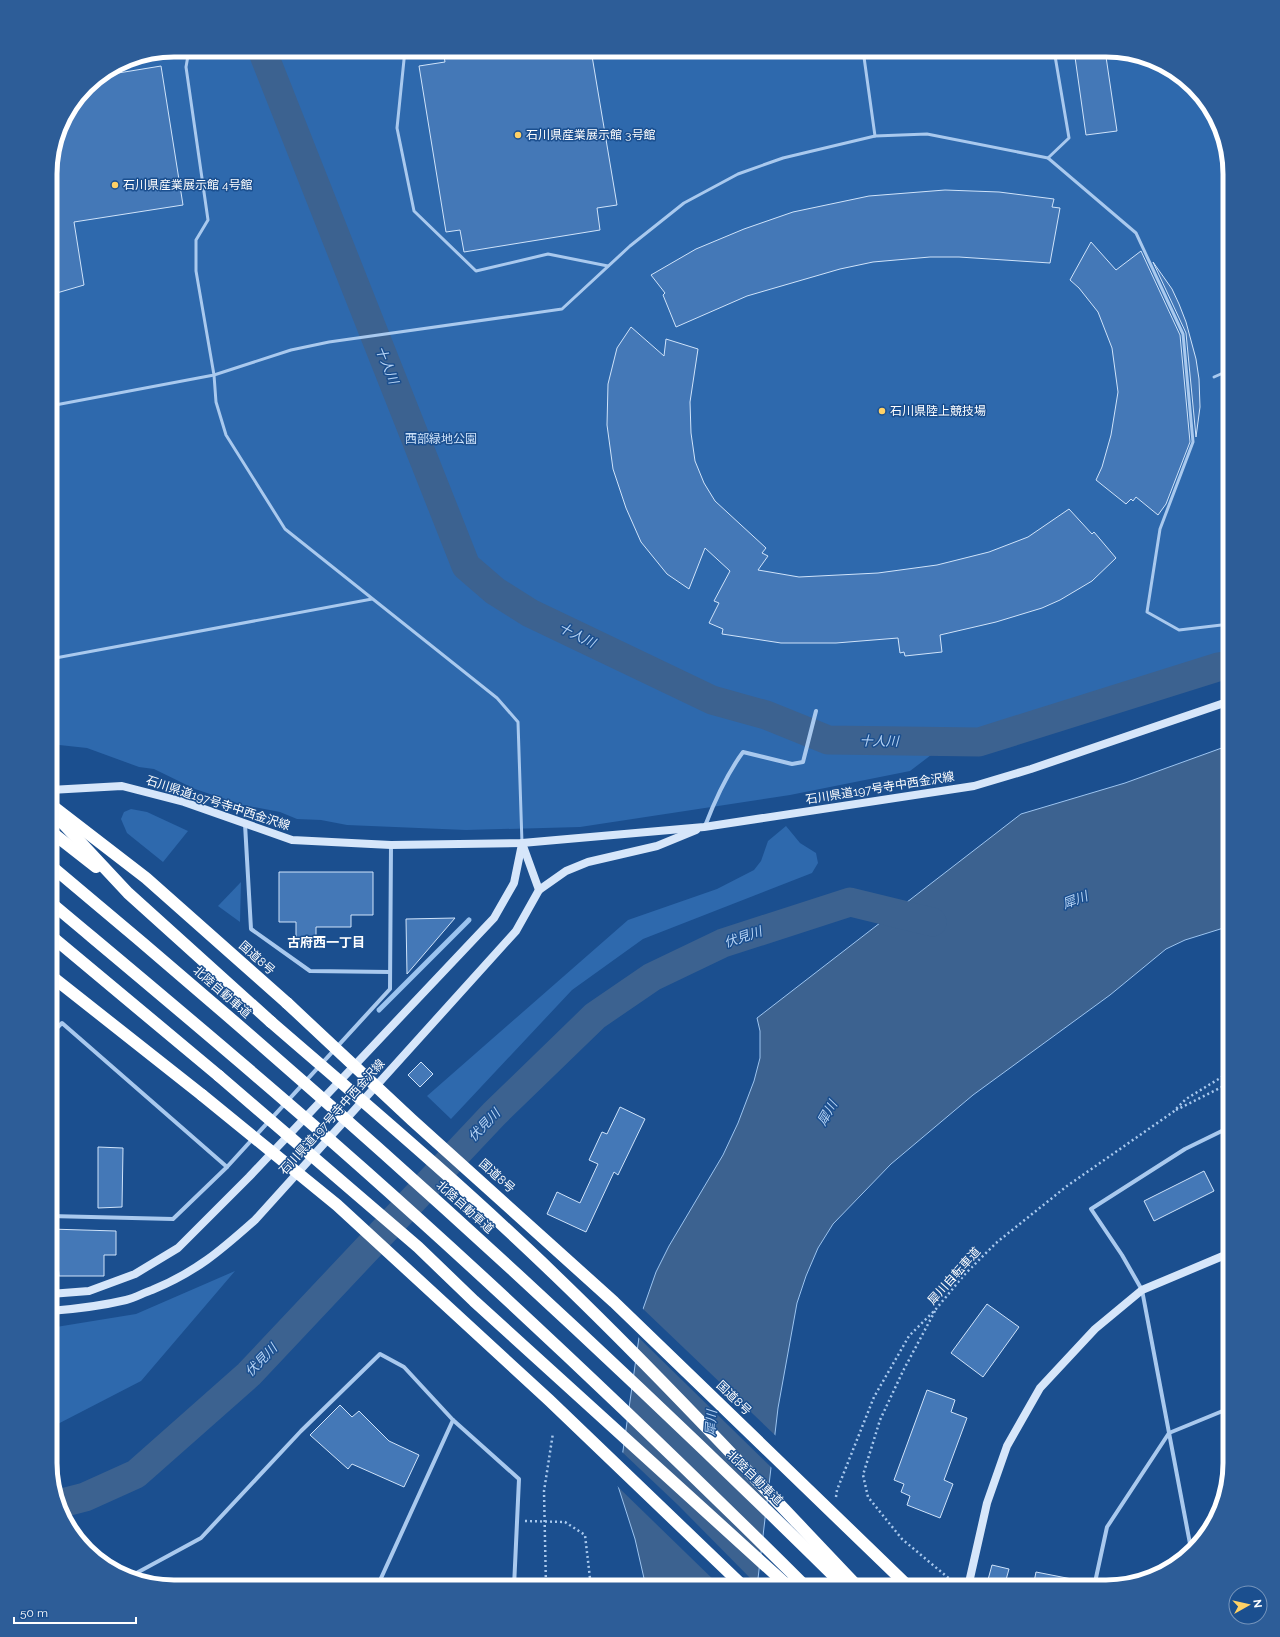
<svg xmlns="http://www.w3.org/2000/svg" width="1280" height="1637" viewBox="0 0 1280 1637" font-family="Raleway,'Noto Sans JP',sans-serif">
<rect width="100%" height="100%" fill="#1b4f8f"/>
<g fill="#2e69ad">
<path d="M174,50H1114L1168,66L1209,105L1226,141L1230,174V653L1143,685L1019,721L960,733L910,771L790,795L580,827L466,830L347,825L321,820L297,819L280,812L243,805L195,789L154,769L139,767L87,748L50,744V165L63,119L92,81L127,59Z"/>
<path d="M131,809L147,812L188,831L163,862L127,833L121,819L124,812Z"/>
<path d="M786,826L800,843L816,853L818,863L812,873L643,939L572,990L451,1119L427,1096L628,920L717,889L754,870L761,861L768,841Z"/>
<path d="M241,882L240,922L218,906Z"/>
<path d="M235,1271L141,1381L50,1428V1328L136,1314Z"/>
</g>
<path fill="#3c6290" stroke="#9cc4f0" d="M1230,745V926L1185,940L1166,949L1110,995L973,1095L891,1164L833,1224L818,1248L806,1276L797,1303L778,1408L757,1587H646L635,1539L618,1486L643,1309L656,1272L669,1246L723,1155L738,1123L754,1081L760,1058V1031L757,1018L1021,814L1125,783Z"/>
<g fill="#1b4f8f">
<path d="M641,1307L777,1437L773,1469L637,1336Z"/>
<path d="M621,1451L678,1505L759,1587H721L616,1485Z"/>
</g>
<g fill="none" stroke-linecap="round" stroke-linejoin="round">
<path stroke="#9cc4f0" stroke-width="5" d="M379,1010L469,920"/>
<g stroke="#3c6290" stroke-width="29">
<path d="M262,50L466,566L495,591L530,613L712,700L766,715L828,740L979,742L1218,667L1230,665"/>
<path d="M58,1504L85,1497L136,1474L249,1374L494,1114L595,1016L652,977L723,943L850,902L932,922"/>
</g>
</g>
<g fill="#4478b7" stroke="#cfe3fa">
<path d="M443,50H591L617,205L597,208L600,230L464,252L460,230L446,232L419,66L445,62Z"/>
<path d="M1074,50H1105L1117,131L1086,135Z"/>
<path d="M161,66L183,205L74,222L84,285L50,295V165L63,119L92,81L100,76Z"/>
<path d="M945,190L999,192L1054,199L1052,207L1060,208L1050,263L959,257H930L873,262L840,269L747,296L676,327L663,295L665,293L651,275L696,249L744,229L793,212L869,196Z"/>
<path d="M1091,242L1116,270L1141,251L1180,335L1190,442L1166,504L1158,515L1136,497L1133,501L1131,499L1126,504L1096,480L1102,467L1111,435L1118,392L1112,348L1098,312L1079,288L1070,280Z"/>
<path d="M1153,262L1172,289L1179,304L1186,322L1196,359L1199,379L1200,407L1196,437L1186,333Z"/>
<path d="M631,327L664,356L666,339L698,349L690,402L691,433L695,461L704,483L715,501L766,548L762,553L768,556L758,570L799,577L878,573L937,565L989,552L1028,537L1069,509L1092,534L1094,532L1116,558L1092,581L1060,600L1042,608L996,622L940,635L942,652L905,656L904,652L900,653L898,638L836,643H781L722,634L723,629L709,623L719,603L714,601L730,571L705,548L689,589L667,574L641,542L626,508L613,469L607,425L608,384L617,348Z"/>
<path d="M279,872H373V915H351V927H316V941H296V922H279Z"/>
<path d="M455,918L407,974L406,919Z"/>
<path d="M421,1062L433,1074L420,1087L408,1075Z"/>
<path d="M620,1107L645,1119L618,1175L614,1172L586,1232L547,1214L557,1192L580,1203L598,1164L589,1160L602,1132L607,1134Z"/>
<path d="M98,1147L123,1148L122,1207L98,1208Z"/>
<path d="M1204,1171L1214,1191L1154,1221L1144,1201Z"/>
<path d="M50,1229L116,1231V1255H104V1276H59L58,1265H50Z"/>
<path d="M987,1304L1019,1327L983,1377L951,1353Z"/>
<path d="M927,1390L955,1400L951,1412L967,1418L944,1480L953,1484L940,1518L907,1505L910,1496L901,1492L904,1484L894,1480Z"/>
<path d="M340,1405L352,1417L359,1411L389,1441L419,1455L404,1487L352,1464L348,1469L310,1435Z"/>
<path d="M992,1565L1009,1569L1004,1587H986Z"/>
<path d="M1036,1572L1082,1581L1081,1587H1033Z"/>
</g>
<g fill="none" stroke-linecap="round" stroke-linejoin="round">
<g stroke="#a9c9ee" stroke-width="2.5" stroke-dasharray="2 3" stroke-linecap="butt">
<path d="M1176,1110L1230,1083"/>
<path d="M935,1311L903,1371L880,1420L863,1475L868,1497L902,1539L952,1581"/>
<path d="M836,1497L837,1490L874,1397L909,1336L936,1309L965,1274L996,1243L1067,1186L1173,1112L1186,1099L1230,1072"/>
<path d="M525,1521L565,1522L585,1535L591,1587"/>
<path d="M546,1587L544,1491L553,1433"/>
</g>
<g stroke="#a9c9ee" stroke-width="3">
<path d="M405,50L397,128L414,211L476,271L548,254L608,266"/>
<path d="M863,50L875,136"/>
<path d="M1048,158L1136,233L1183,334L1193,442L1160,529L1147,612L1179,630L1230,624"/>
<path d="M1214,377L1230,370"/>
<path d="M50,406L214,375L196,271V240L208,220L186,67L189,50"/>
<path d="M50,659L372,599"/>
<path d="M522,843L518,722L497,698L285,529L226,435L216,402L214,375L291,350L329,342L562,309L630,246L684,203L738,174L783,158L875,136L927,134L1048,158L1069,138L1054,50"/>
</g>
<g stroke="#a9c9ee" stroke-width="4">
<path d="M245,824L251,929L310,971L390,972"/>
<path d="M705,826C715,800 726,775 743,752L792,764L803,762L816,711"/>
<path d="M50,1035L62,1023L227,1167"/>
<path d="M50,1216L173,1219L227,1167L390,989L391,845"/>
<path d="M1191,1549L1142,1290L1122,1255L1091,1209L1185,1149L1230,1127"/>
<path d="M131,1576L201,1538L301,1431L380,1354L404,1367L453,1420L519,1479L514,1587"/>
<path d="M377,1587L453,1420"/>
<path d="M1094,1587L1107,1527L1169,1433L1230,1408"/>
</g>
<g stroke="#d6e6fa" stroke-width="8">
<path d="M50,790L122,786L184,802L292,840L391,845L522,843L704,827L974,786L1031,769L1230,701"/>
<path d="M539,890L566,871L588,862L657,846L696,830"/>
<path d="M50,1294L89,1291L135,1274L178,1248L249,1177L494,918L514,883L522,844"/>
<path d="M50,1311C76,1309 101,1306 126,1300C135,1298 143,1293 152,1290C196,1272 220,1251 255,1220L516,931L539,890L522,843"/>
<path d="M968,1587L987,1503L1007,1446L1040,1388L1095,1329L1142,1290L1230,1253"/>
</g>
<g stroke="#fff" stroke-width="12">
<path d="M50,804L146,878L287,1003"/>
<path d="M56,816L128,893L271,1022"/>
<path d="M50,831L96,867"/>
<path d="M50,935L219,1076"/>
<path d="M50,975L202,1095"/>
</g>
<g stroke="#fff" stroke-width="12">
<path d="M50,865C326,1095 590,1335 845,1587"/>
<path d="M50,902C155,990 260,1077 362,1168C514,1303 662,1444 806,1587"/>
<path d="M287,1003L412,1120L614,1302L909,1587"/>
<path d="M271,1022C367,1105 464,1187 555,1275C660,1376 758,1482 858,1587"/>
<path d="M219,1076L418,1247L474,1301L789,1587"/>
<path d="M202,1095L337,1205L549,1400L744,1587"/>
</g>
</g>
<g fill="#ffd166" stroke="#1b4f8f" stroke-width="1.5">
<circle cx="518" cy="135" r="4"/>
<circle cx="115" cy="185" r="4"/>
<circle cx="882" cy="411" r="4"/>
</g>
<g text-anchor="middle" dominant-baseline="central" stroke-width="3" stroke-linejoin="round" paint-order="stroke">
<g font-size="12" fill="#fff" stroke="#1b4f8f" text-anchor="start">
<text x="526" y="135">石川県産業展示館 3号館</text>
<text x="123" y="185">石川県産業展示館 4号館</text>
<text x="890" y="411">石川県陸上競技場</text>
</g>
<g font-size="12" fill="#cfe3fa" stroke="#1b4f8f">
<text x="441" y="439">西部緑地公園</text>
</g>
<g font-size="12" fill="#fff" stroke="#1b4f8f">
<text transform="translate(880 788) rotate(-9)">石川県道197号寺中西金沢線</text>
<text transform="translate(218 803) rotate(18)">石川県道197号寺中西金沢線</text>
<text transform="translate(257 958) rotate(42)">国道8号</text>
<text transform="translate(222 992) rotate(41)">北陸自動車道</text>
<text transform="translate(332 1117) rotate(-48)">石川県道197号寺中西金沢線</text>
<text transform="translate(497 1176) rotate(42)">国道8号</text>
<text transform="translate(465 1207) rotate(42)">北陸自動車道</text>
<text transform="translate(954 1276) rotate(-48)">犀川自転車道</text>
<text transform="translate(734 1398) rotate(44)">国道8号</text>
<text transform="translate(755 1478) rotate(44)">北陸自動車道</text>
</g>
<g font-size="13" font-style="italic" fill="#b5d3f5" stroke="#1b4f8f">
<text transform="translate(387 365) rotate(68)">十人川</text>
<text transform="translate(577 635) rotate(26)">十人川</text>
<text transform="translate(879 741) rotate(1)">十人川</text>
<text transform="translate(1075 900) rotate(-21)">犀川</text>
<text transform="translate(743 937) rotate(-19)">伏見川</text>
<text transform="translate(827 1113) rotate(-60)">犀川</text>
<text transform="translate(484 1125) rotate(-46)">伏見川</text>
<text transform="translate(261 1360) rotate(-46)">伏見川</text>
<text transform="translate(711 1423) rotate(-86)">犀川</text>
</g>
<g font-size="13" font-weight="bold" fill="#fff" stroke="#1b4f8f">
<text x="326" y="942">古府西一丁目</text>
</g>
</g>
<path d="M0 0H1280V1637H0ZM174 57H1106A117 117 0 0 1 1223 174V1463A117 117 0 0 1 1106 1580H174A117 117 0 0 1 57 1463V174A117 117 0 0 1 174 57Z" fill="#2d5d98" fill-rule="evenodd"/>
<path fill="none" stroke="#fff" stroke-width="5" d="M174 57H1106A117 117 0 0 1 1223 174V1463A117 117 0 0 1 1106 1580H174A117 117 0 0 1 57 1463V174A117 117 0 0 1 174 57Z"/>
<g transform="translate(1248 1605) rotate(82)"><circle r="19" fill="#1b4f8f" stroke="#7695bc"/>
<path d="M0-3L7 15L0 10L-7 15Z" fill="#ffd166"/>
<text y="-6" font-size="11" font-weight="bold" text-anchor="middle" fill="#ffffff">N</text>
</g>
<path d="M14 1617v6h122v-6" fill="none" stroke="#ffffff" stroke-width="2"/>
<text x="20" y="1617" font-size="12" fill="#ffffff" stroke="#1b4f8f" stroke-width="3" paint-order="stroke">50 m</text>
</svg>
